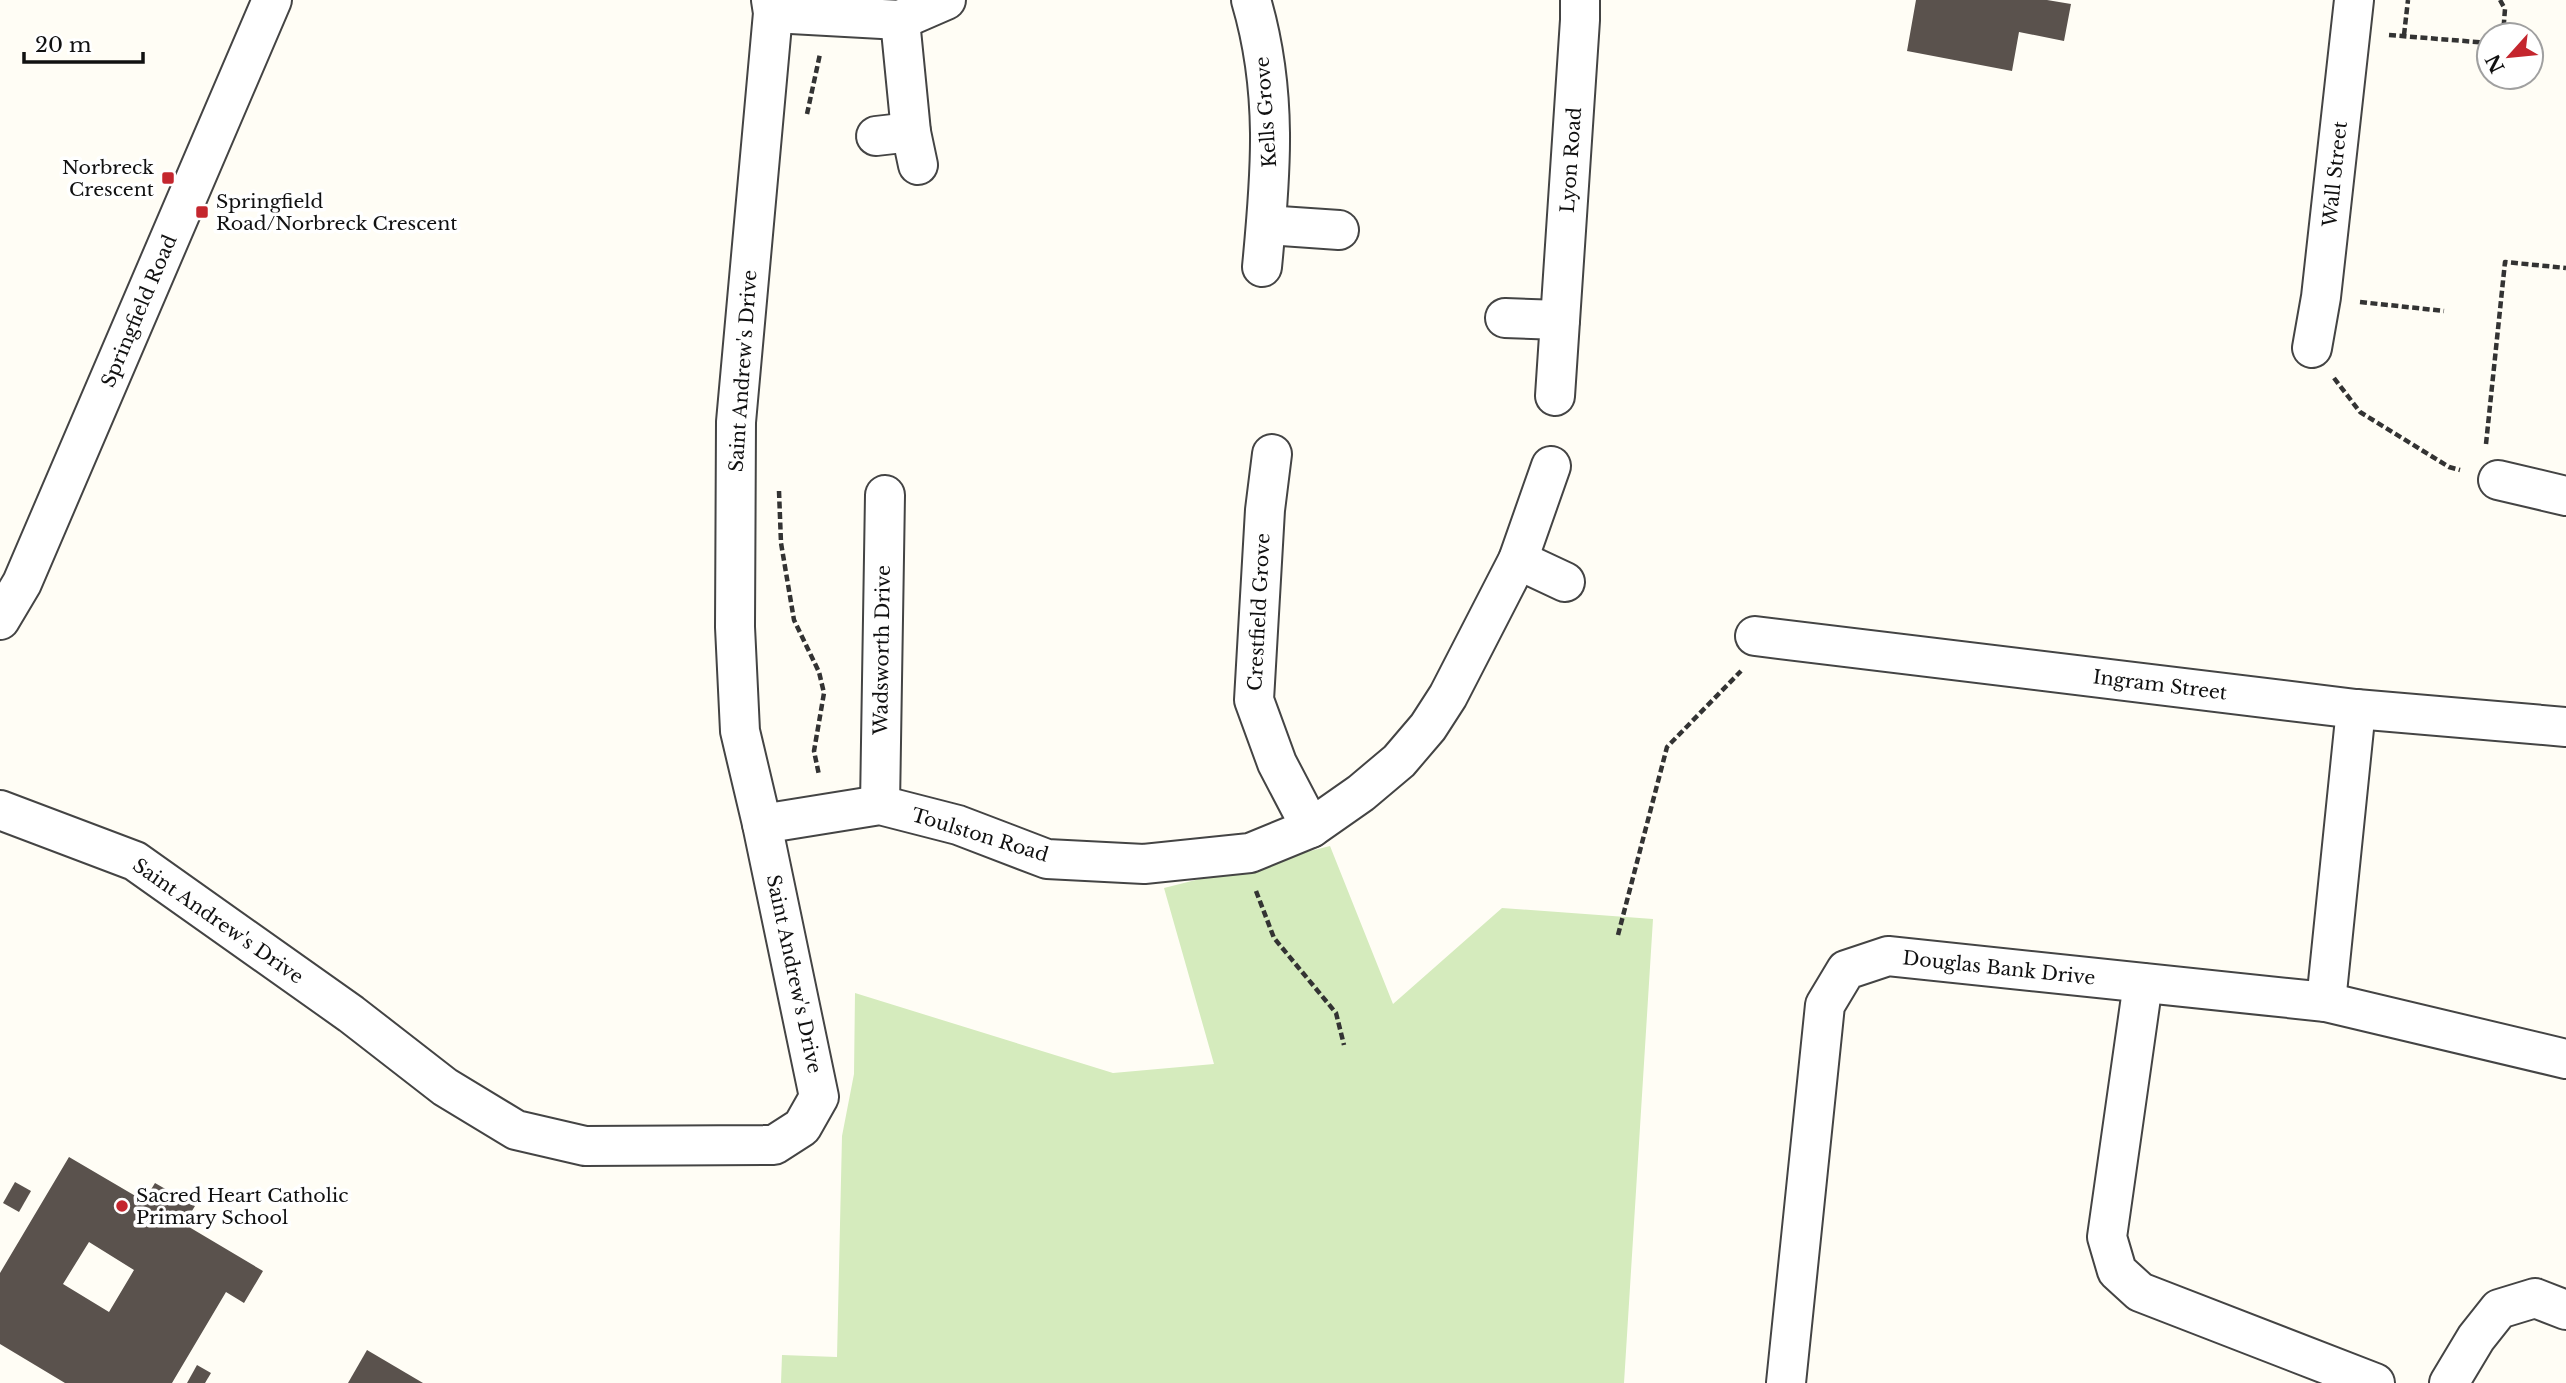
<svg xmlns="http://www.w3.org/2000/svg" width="2566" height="1383" viewBox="0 0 2566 1383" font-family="'Libre Baskerville',serif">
<rect width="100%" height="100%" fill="#fffdf5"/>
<path fill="#d5ebbd" d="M1330,846L1393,1004L1502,908L1653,919L1624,1383H781L782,1355L837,1357L842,1136L854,1074L855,993L1113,1073L1214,1064L1164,888Z"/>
<g fill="#5a524d" fill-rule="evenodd">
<path d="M1916,0H2047L2071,4L2064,41L2019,32L2012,71L1907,51Z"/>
<path d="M69,1157L144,1201L155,1183L195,1206L184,1224L263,1271L244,1303L226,1292L172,1383H65L0,1344V1273ZM89,1242L134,1270L109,1312L63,1284Z"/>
<path d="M15,1182L31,1191L19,1212L3,1203Z"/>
<path d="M367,1350L423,1383H348Z"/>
<path d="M197,1365L211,1373L205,1383H187Z"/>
</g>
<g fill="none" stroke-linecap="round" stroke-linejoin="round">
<g stroke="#444" stroke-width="42">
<g id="street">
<path d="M1251,0C1278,91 1271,174 1262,267"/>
<path d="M773,13L900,20L946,0"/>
<path d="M900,20L911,132L918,165"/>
<path d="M876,136L911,132"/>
<path d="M1266,225L1339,230"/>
<path d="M1505,318L1560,320"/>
<path d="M2312,348L2321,297L2354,0"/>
<path d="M1555,396L1580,20V0"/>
<path d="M1272,454L1265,510L1254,700L1277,763L1311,828"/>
<path d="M2498,480L2566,496"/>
<path d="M1518,560L1565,582"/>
<path d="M0,620L22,583L272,0"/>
<path d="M1755,636L2356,709L2566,727"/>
<path d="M880,805L885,495"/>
<path d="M0,810L135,861L351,1014L445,1087L516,1130L585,1146L774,1145L802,1127L819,1097L762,824L740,731L735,627L736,422L773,13L771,0"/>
<path d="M762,824L880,805L958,825L1047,859L1144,864L1250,853L1311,828L1361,793L1399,761L1428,727L1448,696L1518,560L1551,466"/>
<path d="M2143,983L2107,1237L2117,1271L2140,1292L2375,1383"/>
<path d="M2326,1002L2356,709"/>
<path d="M1786,1383L1825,1005L1846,970L1888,956L2326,1002L2566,1059"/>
<path d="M2449,1383L2476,1338L2499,1309L2535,1298L2566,1310"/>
</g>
</g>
<g stroke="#333" stroke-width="4.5" stroke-dasharray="7 3.5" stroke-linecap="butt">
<path d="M2500,0L2505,9L2503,35"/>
<path d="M2389,35L2489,43"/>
<path d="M2404,35L2408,0"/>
<path d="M807,114L820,54"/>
<path d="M2360,302L2444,311"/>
<path d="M2334,378L2360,412L2449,467L2460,470"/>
<path d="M2486,444L2505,262L2566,268"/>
<path d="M779,491L781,543L794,620L819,672L824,693L814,751L819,775"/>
<path d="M1256,891L1274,938L1336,1013L1344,1045"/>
<path d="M1618,935L1667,747L1741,671"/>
</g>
<use href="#street" stroke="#fff" stroke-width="38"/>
</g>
<g fill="#c4262e" stroke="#fff" stroke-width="2.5">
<rect x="161" y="171" width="14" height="14" rx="3.5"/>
<rect x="195" y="205" width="14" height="14" rx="3.5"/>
<circle cx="122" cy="1206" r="7"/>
</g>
<g text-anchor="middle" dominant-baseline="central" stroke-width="7" stroke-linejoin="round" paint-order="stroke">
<g font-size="19" fill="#111" stroke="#fff">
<text transform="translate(1266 112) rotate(-94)">Kells Grove</text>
<text transform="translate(1571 160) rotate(-86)">Lyon Road</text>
<text transform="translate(2335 174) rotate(-84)">Wall Street</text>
<text transform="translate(139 311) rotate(-67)">Springfield Road</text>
<text transform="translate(743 371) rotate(-86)">Saint Andrew's Drive</text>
<text transform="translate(1259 612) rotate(-87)">Crestfield Grove</text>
<text transform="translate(882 650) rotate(-89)">Wadsworth Drive</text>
<text transform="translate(2160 685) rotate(7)">Ingram Street</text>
<text transform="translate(980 835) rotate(17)">Toulston Road</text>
<text transform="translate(218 921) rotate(35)">Saint Andrew's Drive</text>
<text transform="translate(1999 968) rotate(6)">Douglas Bank Drive</text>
<text transform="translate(794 974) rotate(78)">Saint Andrew's Drive</text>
</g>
<g font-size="19" fill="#111" stroke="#fff" text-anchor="start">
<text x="154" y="167" text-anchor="end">Norbreck<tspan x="154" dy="22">Crescent</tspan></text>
<text x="216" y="201">Springfield<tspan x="216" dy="22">Road/Norbreck Crescent</tspan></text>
<text x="136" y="1195">Sacred Heart Catholic<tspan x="136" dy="22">Primary School</tspan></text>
</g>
</g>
<g transform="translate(2510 56) rotate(243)"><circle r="33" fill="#ffffff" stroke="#a0a0a0" stroke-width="2"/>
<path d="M0-5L12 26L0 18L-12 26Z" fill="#c4262e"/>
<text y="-10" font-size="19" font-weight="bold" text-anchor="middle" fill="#111111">N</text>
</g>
<path d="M24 52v10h119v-10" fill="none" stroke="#111111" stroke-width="3.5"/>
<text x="35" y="52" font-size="21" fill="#111111" stroke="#ffffff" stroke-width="5" paint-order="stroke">20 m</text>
</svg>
